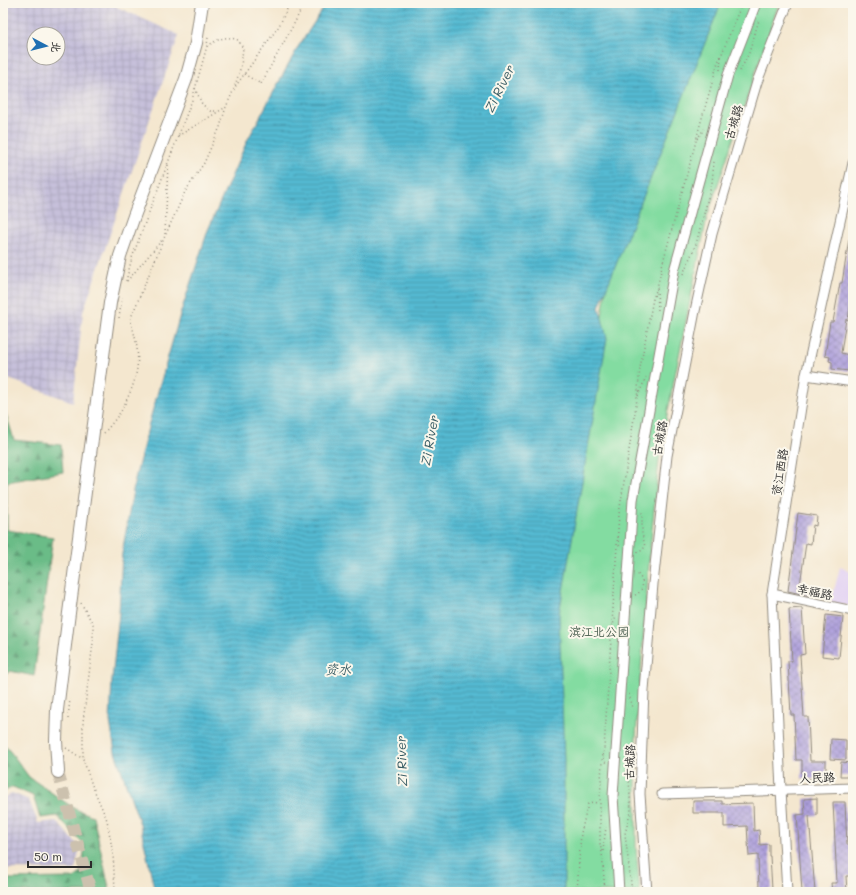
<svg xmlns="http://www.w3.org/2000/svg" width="856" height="895" viewBox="0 0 856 895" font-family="Mali,'LXGW WenKai TC',sans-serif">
<defs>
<pattern id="industrial-grid" width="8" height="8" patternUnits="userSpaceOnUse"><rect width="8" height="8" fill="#c6c0da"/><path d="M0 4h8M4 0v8" fill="none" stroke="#aaa5bb"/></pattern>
<pattern id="forest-firs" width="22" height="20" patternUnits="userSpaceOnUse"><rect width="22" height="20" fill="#6abc87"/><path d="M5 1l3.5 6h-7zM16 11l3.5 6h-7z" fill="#57996f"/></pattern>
<pattern id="water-rules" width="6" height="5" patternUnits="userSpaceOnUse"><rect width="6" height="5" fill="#54bad2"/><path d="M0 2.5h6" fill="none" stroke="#4697ab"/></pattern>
<pattern id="building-cross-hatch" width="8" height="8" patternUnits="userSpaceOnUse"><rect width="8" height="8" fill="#ad9fdc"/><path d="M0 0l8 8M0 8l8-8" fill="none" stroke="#8d82b3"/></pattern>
</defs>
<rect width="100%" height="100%" fill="#fbf7ec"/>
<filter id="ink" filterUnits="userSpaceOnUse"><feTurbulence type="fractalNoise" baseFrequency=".025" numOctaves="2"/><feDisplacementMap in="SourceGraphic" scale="8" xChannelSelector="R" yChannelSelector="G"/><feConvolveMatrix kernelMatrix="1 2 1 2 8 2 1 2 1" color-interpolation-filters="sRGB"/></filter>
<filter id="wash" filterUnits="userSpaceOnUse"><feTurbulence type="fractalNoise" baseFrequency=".012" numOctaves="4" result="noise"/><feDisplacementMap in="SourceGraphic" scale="16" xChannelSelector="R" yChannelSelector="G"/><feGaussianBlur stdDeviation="0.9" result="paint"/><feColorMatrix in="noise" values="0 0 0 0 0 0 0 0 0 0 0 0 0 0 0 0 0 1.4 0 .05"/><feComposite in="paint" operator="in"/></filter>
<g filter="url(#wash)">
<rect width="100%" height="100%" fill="#f4e7cf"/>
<path fill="#e3d3f3" d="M840,567L853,573V607L831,602Z"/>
<g fill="url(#industrial-grid)" fill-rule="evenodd">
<path d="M3,3H115L117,7L179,35L83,312L73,402L3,377ZM34,34H58V58H34Z"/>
<path d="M12,793L29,800L38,823L56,821L80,847L75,870L3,869V798Z"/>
</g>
<g fill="url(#forest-firs)" stroke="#4a7459">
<path d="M3,404L14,440L61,445L63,472L7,482V530L53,537L34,676L10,671L3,677Z"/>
<path d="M3,743L13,755L29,777L75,809L93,816L110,892H3V879L74,878L81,873L85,846L57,816L40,818L33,796L13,787L3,792Z"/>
</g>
<path fill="#83dca1" stroke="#578466" d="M718,3H779L707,217L660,450L650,550L636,736V849L640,892H557L554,633L597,346L615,235Z"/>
<path fill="url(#water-rules)" stroke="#40727e" d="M327,3H721L599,307L607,338L559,614L564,760V892H155L140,824L115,752L110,721L112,680L119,614L122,554L135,479L151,416L180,315L208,230L247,141L298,47Z"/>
<g id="blocks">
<g fill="url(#building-cross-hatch)">
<path d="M849,239L853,240V288L848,320L846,319L841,353L849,355L848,363L851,364L849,371L832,369V362L829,361L830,357L825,356L830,322H833L840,283H842Z"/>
<path d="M798,513L817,516L816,526L813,525L811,544L806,543L800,585L811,587L810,596L788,591Z"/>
<path d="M802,608L805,654L800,655L804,717H808L810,761H826V779H802V760H796L794,715H791L788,661H792L789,609Z"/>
<path d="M826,615L843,617L839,658L822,656Z"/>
<path d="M831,739L846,740V760L830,759Z"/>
<path d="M841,762L853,763V776H840Z"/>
<path d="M817,798V815L809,816L815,892H802L797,815L805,814L804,799Z"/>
<path d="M693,801H722V804L753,803L754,831L759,830L760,845L769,844V856H770L772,889H759L758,855L749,856L747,826L724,827V813H693Z"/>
<path d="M833,802H845L847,844H851L852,876H846L847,892H832L831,883H837Z"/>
</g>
</g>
</g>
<g filter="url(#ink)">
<use href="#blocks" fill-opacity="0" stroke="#90897d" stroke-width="1"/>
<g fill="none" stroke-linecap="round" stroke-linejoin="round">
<path stroke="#ccc1ae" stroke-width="12" stroke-dasharray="12 6" stroke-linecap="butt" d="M58,772L91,892"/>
<g stroke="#90897d" stroke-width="11">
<g id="minor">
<path d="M806,375L853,382"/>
<path d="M772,594L853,611"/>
<path d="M662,794L853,788"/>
<path d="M619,892L613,796L633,500L674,271L728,75L756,3"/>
<path d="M647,892L640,794L644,690L653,584L667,456L695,311L712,234L757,82L788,3"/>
<path d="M787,892L781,790L772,594L806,375L853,163"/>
</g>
</g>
<g stroke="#90897d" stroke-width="14">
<path id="major" d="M58,772L56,741L57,710L69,613L110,303L120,256L134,216L186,79L196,43L202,3"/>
</g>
<g stroke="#90897d" stroke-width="1.5" stroke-dasharray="1 3" stroke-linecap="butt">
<path d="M207,46C219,39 225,35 238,40L243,48L241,66L235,86"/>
<path d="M720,70L721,56"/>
<path d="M740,71L749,53L759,20"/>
<path d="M244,74L261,84L295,22L304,3"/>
<path d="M195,88L202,104L210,111H218"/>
<path d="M178,136L226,107"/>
<path d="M697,139L704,129"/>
<path d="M165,234L168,164"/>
<path d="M683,274L696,244L712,183L714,161"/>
<path d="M126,281L132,258L148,215L192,100L207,46L208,37"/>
<path d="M127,281L163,239"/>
<path d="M657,289L658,311"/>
<path d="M119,318L122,298"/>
<path d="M638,396L646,377"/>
<path d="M104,433C109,427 115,420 119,414C123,409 125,403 128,397C141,370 140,349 130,320L165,236L185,192L204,163L220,127L226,107L235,87L279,26L290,3"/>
<path d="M618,537L620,549"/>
<path d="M637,552H640L645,547L642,533V511"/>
<path d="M635,595C637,594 639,593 640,591C645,586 642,577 636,573"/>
<path d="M81,603L93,624V643L83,722V759"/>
<path d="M612,627L616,617"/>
<path d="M629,694L633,708"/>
<path d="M68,719L70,699"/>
<path d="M66,748L83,759L92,785L107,820L113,854L115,889L116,892"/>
<path d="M603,754L606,764"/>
<path d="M630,759C629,768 622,769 629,779L631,813L629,817L625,834L632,892"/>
<path d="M603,851L606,827"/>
<path d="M577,892L581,833L588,804L599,802"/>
<path d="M605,892L602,853L600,844V802L602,761L604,749L619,514L637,399L640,368L653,299L657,288L663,262L696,141L698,132L718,62L721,56L742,3"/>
</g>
<use href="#minor" stroke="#fff" stroke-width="9"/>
<use href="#major" stroke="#fff" stroke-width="12"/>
</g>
</g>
<g text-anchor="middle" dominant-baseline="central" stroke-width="4" stroke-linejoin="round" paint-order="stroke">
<g font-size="12" fill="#2b2b2b" stroke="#fbf7ec">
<text transform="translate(733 122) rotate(-73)">古城路</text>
<text transform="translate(659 438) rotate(-80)">古城路</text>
<text transform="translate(779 472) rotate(-81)">资江西路</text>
<text transform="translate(815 591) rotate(12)">幸福路</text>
<text transform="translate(629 762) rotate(-88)">古城路</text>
<text transform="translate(817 777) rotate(-2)">人民路</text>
</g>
<g font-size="12" fill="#415748" stroke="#fbf7ec">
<text x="599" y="631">滨江北公园</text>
</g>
<g font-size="13" font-style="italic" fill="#395d65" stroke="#fbf7ec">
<text transform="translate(499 88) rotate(-64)">Zi River</text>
<text transform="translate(429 440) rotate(-80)">Zi River</text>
<text x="338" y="668">资水</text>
<text transform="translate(401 761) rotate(-92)">Zi River</text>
</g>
</g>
<rect width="856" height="895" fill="none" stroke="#fbf7ec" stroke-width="16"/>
<g transform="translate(46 46) rotate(97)"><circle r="19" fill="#fbf7ec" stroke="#a8a59f"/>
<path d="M0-3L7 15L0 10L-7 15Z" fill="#1f6fb2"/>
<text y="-6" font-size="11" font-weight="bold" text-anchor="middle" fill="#2b2b2b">北</text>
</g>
<path d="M28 861v6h63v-6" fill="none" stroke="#2b2b2b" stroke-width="2"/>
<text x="34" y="861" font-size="12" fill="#2b2b2b" stroke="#fbf7ec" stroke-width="3" paint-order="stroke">50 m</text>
</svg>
